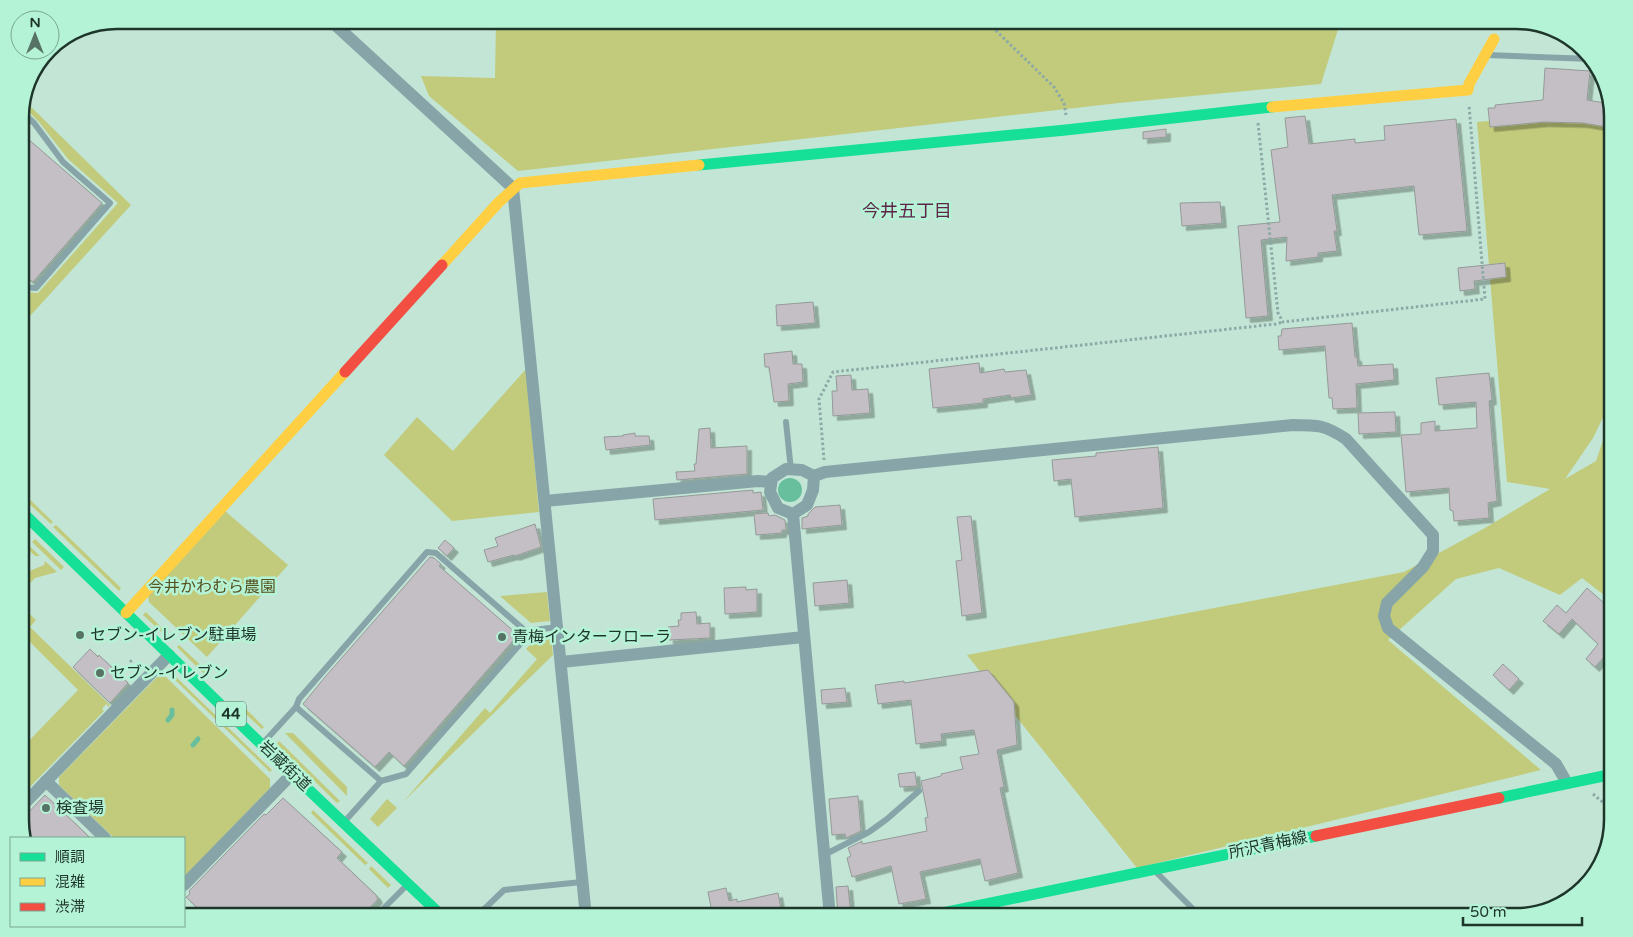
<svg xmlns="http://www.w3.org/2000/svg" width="1633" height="937" viewBox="0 0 1633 937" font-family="'Varela Round','Noto Sans JP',sans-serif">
<defs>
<filter id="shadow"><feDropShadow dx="4.5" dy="4.5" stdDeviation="0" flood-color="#0004"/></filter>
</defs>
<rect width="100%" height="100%" fill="#c3e5d5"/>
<g fill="#c1cb7b">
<path d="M624,20H1341L1321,84L1119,103L518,171L429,96L421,76L495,78L496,22L624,24Z"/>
<path d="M23,99L131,205L20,327V292L38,293L118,203L68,159L39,122L22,105Z"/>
<path d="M1535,117L1589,122L1613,128V397L1593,438L1565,479L1596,461L1613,411V602L1582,578L1560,595L1499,568L1456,579L1388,640L1541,770L1137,868L967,655L1404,572L1485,528L1550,489L1507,482L1477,122Z"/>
<path d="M526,369L539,512L452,521L384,455L417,417L453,451Z"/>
<path d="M20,490L53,522L51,524L20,495Z"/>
<path d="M225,511L288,565L207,657L149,602L148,595Z"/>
<path d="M56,525L121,588L119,591L53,527Z"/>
<path d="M20,537L40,556H35L20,542Z"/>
<path d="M35,539L64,567L61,570L32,542Z"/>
<path d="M45,561L57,572L35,578L20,593V575L44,565Z"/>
<path d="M547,592L550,621L531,623L500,596Z"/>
<path d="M20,605L36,620L30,627L110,705L109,707L106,704L102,709L104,711L20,797V750L78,690L20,632Z"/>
<path d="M146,612L170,636L168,638L143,615Z"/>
<path d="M550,635L551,636L553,655L403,802L485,708L490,713L537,659L526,649L538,636Z"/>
<path d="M179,645L208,672L205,675L177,647Z"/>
<path d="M173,674L272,770L270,772L171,676Z"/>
<path d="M157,677H166L270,779V788L184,877V838H114L59,785V777Z"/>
<path d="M239,702L264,727L262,729L236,705Z"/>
<path d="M285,733H293L347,787V796Z"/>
<path d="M279,741L340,801L337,803L277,744Z"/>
<path d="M387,799L397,808L378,827L370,819Z"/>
<path d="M313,810L368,863L365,865L311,813Z"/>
<path d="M371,866L391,885L388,888L369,869Z"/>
</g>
<circle fill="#67bf9e" cx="790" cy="490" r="12"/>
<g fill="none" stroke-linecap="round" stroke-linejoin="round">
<g stroke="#67bf9e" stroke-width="5">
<path d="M168,720L172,715V710"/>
<path d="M193,745L198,739"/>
</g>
</g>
<g fill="#c4bfc4" stroke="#949a98" filter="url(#shadow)">
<path d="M1545,68L1590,71L1587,100L1611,104L1613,111V128L1583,123L1544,122L1490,127L1488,108H1495V105L1543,100Z"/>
<path d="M1305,116L1309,144L1355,139V143L1385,140L1384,126L1456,119L1467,231L1419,235L1414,186L1332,195L1337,231H1334L1337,251L1318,253V257L1286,261L1287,237L1261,240L1268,316L1246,318L1238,226L1280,222L1271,150L1288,147L1285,118Z"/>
<path d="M1166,129V137L1143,139V132Z"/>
<path d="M20,132L102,203L33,282L20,272V209L30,198L20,189Z"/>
<path d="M1220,202L1222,223L1182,226L1180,203Z"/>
<path d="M1505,263L1506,277L1474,281L1475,289L1460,291L1458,268Z"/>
<path d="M813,302L815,323L777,326L776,305Z"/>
<path d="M1352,323L1355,357H1357L1358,366L1393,364L1394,380L1356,384L1357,408L1333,409L1332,398H1329L1325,346L1279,350L1278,336H1281L1282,329Z"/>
<path d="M792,351L793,364H802L803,382L788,384L789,401L774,402L769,367H765L764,354Z"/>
<path d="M979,363L980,373L1004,369L1005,372L1026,370L1031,395L1011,398L1010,395L983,399V403L933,408L929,369Z"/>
<path d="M1489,373L1492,400L1489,401L1497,501L1488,503L1489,518L1454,521L1453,511L1450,510L1449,488L1406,492L1401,435L1421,434V423L1435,421V431L1477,428L1476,402L1439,405L1436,378Z"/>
<path d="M851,375L852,390L868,389L870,413L833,416L832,391H837L836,376Z"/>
<path d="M1395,412L1396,432L1359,434L1358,413Z"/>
<path d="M710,428L711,448L747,446V474L677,480L676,472L695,471L694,464H696L699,429Z"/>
<path d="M635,433V436H649L650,445L606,450L604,437L623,436V435Z"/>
<path d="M1158,447L1163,508L1075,517L1071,479L1054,481L1052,460L1096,456V453Z"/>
<path d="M753,490V493L761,492L763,510L655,520L653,499Z"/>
<path d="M840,505L842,525L802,529V518L808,516V514L815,507Z"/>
<path d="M768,513L769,516L775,515L785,520L786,530H782V533L756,535L754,514Z"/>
<path d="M971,516L982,613L962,616L956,561L962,560L957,517Z"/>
<path d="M535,524L541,547L515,556L514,555L488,562L484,550L498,546L495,538Z"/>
<path d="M445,540L454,548L447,556L438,548Z"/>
<path d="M430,557L434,558L441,564L439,566L518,635L404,766L389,752L375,767L303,704L325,677Z"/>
<path d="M847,580L849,603L815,606L813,583Z"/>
<path d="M746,587V590L757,589V612L725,614L724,588Z"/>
<path d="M1587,588L1613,611V626L1608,631L1613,636V647L1595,667L1586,659L1598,644L1572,619L1559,634L1543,621L1557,605L1566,613Z"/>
<path d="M696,612L697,624L710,623V638L669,640L668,627L679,626L678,620H681V613Z"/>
<path d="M90,649L98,657L99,655L128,683L110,703L73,667Z"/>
<path d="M1503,664L1519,679L1509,690L1493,675Z"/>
<path d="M988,670L1014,702L1017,745L997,750L1004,787L1000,788L1018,873L985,881L980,859L920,872L926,899L899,904L891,866L852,877L847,858L851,856L848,848L862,841V844L927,831L925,818L928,817L921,781L941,776V774L963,769L960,757L979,754L974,730L941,734L942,741L916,744L911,700L878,704L875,685L904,681V683Z"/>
<path d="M845,688L847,702L822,704L821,690Z"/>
<path d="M915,772L917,786L900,787L898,774Z"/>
<path d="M45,795L81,829L90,838H24L20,821Z"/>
<path d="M858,796L861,831L846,838L845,834L832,835L829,799Z"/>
<path d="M283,798L342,852L337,858L376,895L378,899L361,917H207L186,897L190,894L189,891L264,814L266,815Z"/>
<path d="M848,886L851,917H838L836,887Z"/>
<path d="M726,888L729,901L737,899V902L778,893L781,909L743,917H713L708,892Z"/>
</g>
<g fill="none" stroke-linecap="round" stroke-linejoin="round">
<g stroke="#8da9a7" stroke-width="3" stroke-dasharray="2.5 2.5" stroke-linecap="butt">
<path d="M985,20L1054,87L1064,103L1066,115"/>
<path d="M1258,123L1278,313L1283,322L1485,299L1469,105"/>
<path d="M824,460L819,399L833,372L1276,324L1283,322"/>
<path d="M130,662L133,659"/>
<path d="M1593,794L1613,811"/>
</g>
<g stroke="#87a5a9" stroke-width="6">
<path d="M1487,55L1592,59"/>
<path d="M20,283L24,287L36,288L110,203L63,162L34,123L20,110"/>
<path d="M786,422L791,470"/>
<path d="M296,707L381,781"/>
<path d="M264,742L296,707L299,699L427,552L436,553L529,634"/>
<path d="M345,821L381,781L406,774L529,634L534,630L557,627"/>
<path d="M824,855L869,832L887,819L919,791"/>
<path d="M1156,872L1201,917"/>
<path d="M375,917L407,885"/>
<path d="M476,917L504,890L582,882"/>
</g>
<g stroke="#87a5a9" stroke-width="12">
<path d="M330,20L513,188L586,917"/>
<path d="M786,469L802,470L814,476L813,490L807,505L793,514L778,508L770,492L772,478Z"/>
<path d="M814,476L825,472L1293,425C1318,425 1325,425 1346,439L1433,535V551L1423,567L1387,603L1384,616L1388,628L1556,764L1567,783"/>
<path d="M545,501L758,481L771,482"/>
<path d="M793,514L830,917"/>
<path d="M561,662L804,637"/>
<path d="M46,781L105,838"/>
<path d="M20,808L169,655"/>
<path d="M184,885L292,774"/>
</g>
<g stroke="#16e098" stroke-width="11">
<path d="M699,165L1066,130L1272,107"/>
<path d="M20,510L292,774L443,917"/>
<path d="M1499,798L1613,774"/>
<path d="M923,917L1316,836"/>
</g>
<g stroke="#ffcf43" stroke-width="11">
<path d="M1272,107L1468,90L1469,84L1494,39"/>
<path d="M442,265L498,203L520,183L699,165"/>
<path d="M126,613L345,372"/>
</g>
<g stroke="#f24e42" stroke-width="11">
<path d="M345,372L442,265"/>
<path d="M1316,836L1499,798"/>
</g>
</g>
<g fill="#577366" stroke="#b5f3d6" stroke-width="2">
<circle cx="80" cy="635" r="5"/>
<circle cx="502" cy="637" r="5"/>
<circle cx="100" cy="673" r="5"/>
<circle cx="46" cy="808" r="5"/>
</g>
<g text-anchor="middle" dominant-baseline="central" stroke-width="5" stroke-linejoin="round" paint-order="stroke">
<rect fill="#b5f3d6" stroke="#4b6e5e" stroke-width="1" x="216" y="701.5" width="30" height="25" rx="4"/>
<g font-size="15" font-weight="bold" fill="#1d352b">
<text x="231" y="714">44</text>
</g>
<g font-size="16" fill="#56521f" stroke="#b5f3d6">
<text x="212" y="587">今井かわむら農園</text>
</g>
<g font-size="16" fill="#1d352b" stroke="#b5f3d6" text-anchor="start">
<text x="90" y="635">セブン-イレブン駐車場</text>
<text x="512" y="637">青梅インターフローラ</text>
<text x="110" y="673">セブン-イレブン</text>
<text x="56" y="808">検査場</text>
</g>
<g font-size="16" fill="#1d352b" stroke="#b5f3d6">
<text transform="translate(285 766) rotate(44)">岩蔵街道</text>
<text transform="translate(1268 845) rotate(-12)">所沢青梅線</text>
</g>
<g font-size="18" fill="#602449" stroke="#b5f3d6">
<text x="907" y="211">今井五丁目</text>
</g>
</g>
<path d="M0 0H1633V937H0ZM117 29H1516A88 88 0 0 1 1604 117V820A88 88 0 0 1 1516 908H117A88 88 0 0 1 29 820V117A88 88 0 0 1 117 29Z" fill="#b5f3d6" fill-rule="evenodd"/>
<path fill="none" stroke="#1d352b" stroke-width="2.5" d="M117 29H1516A88 88 0 0 1 1604 117V820A88 88 0 0 1 1516 908H117A88 88 0 0 1 29 820V117A88 88 0 0 1 117 29Z"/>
<rect x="10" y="837" width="175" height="90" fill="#b5f3d6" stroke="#78a792"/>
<rect x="20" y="853" width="25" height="8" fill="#16e098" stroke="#78a792"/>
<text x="55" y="862" font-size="15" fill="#1d352b">順調</text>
<rect x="20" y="878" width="25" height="8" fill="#ffcf43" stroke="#78a792"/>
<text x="55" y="887" font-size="15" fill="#1d352b">混雑</text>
<rect x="20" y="903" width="25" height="8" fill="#f24e42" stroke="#78a792"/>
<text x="55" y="912" font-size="15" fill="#1d352b">渋滞</text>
<g transform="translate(35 35)"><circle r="24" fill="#b5f3d6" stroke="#78a792"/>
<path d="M0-4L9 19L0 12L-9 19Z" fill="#577366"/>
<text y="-8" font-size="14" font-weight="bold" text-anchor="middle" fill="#1d352b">N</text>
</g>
<path d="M1463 917v8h119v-8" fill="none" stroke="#1d352b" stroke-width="2.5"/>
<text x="1470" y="917" font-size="15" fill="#1d352b" stroke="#b5f3d6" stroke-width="4" paint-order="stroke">50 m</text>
</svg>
